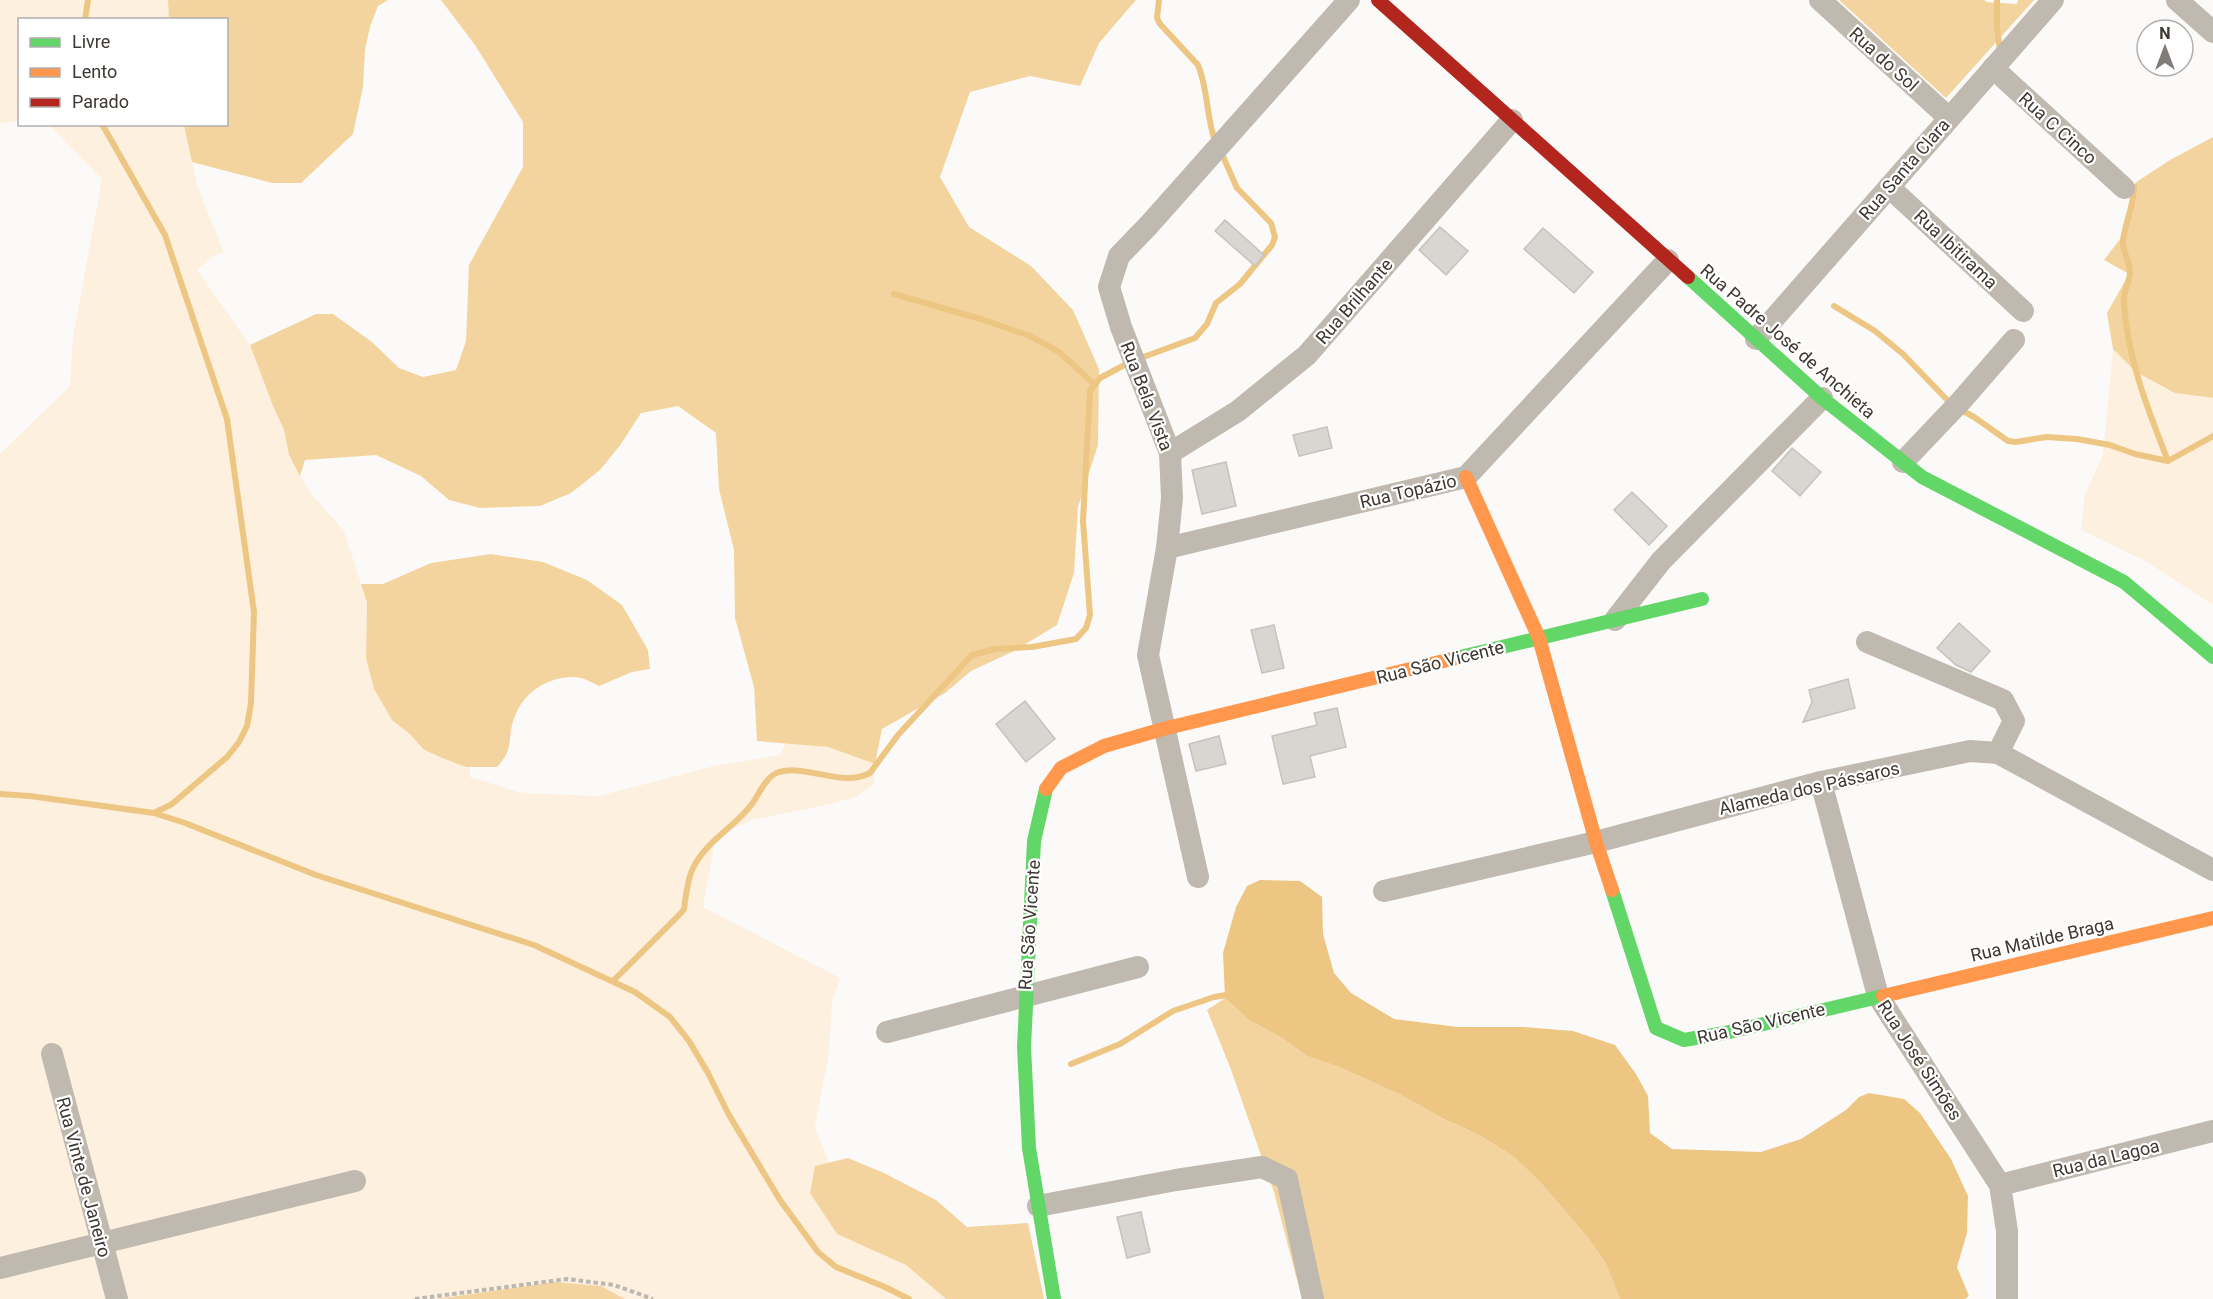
<svg xmlns="http://www.w3.org/2000/svg" width="2213" height="1299" viewBox="0 0 2213 1299" font-family="Roboto,sans-serif">
<rect width="100%" height="100%" fill="#fcfaf8"/>
<g fill="#fdf0de">
<path d="M0,0H168L169,19L20,20L19,120L0,124Z"/>
<path d="M49,125H184L198,188L224,253L213,256L197,270L250,345L273,406L284,430L289,456L309,491L344,531L367,602L366,658L392,720L411,735L423,749L470,767V777L522,793L599,796L714,766L780,755L786,743L828,747L875,764L874,784L856,797L830,804L752,820L716,836L703,907L840,978L832,1002L829,1053L815,1127L829,1163L815,1166L837,1234L906,1265L946,1299H625L601,1286L479,1294L437,1299H0V454L70,386L73,337L102,179Z"/>
<path d="M2113,349L2136,372L2198,397L2213,398V605L2147,562L2081,530L2085,494L2103,455Z"/>
</g>
<g fill="#f3d49f">
<path d="M168,0H388L378,6L370,27L365,50L363,87L353,134L301,183H272L192,162L184,125L226,124V20L169,19Z"/>
<path d="M441,0H1136L1099,43L1080,86L1030,76L970,92L940,177L969,227L1031,266L1073,310L1099,369L1098,445L1078,507L1074,573L1057,625L1014,651L971,671L945,693L882,729L875,764L828,747L757,741L754,687L735,618L734,550L719,489L716,433L678,406L641,413L621,444L600,470L571,493L540,506L480,508L449,500L421,476L376,455L305,460L300,476L289,455L284,430L273,406L250,345L316,314H333L372,342L399,368L423,377L456,370L466,341L469,265L523,167V122L475,45Z"/>
<path d="M1839,0H1984L1987,2L2017,4L2018,0H2034L1946,98Z"/>
<path d="M2213,137V398L2175,393L2136,372L2113,349L2107,313L2129,274L2104,260L2127,230L2135,183L2170,160Z"/>
<path d="M491,554L543,562L587,580L622,605L648,650L650,669L632,672L599,686C591,682 583,677 573,677C548,677 524,692 515,716C506,737 516,747 497,767H466L442,758L423,749L411,735L392,720L374,689L366,658L367,602L361,584H383L431,563Z"/>
<path d="M1225,998L1249,1020L1282,1038L1307,1056L1339,1067L1401,1095L1440,1117L1479,1135L1513,1156L1541,1183L1589,1239L1606,1264L1620,1299H1302L1274,1192L1230,1067L1207,1010Z"/>
<path d="M848,1158L884,1173L936,1200L967,1227L1028,1223L1044,1299H946L906,1265L837,1234L810,1193L815,1166Z"/>
<path d="M554,1282L601,1286L625,1299H437Z"/>
</g>
<path fill="#edc684" d="M1260,880L1300,881L1322,897L1323,934L1334,973L1351,993L1394,1019L1458,1027H1524L1573,1031L1615,1045L1636,1074L1648,1096L1650,1133L1672,1149L1761,1152L1801,1139L1846,1110L1859,1097L1869,1093L1904,1099L1920,1113L1951,1159L1968,1196L1967,1233L1957,1267L1969,1296L1965,1299H1620L1606,1264L1589,1239L1541,1183L1513,1156L1479,1135L1440,1117L1401,1095L1339,1067L1307,1056L1282,1038L1249,1020L1225,998L1223,953L1236,907L1247,886Z"/>
<g fill="none" stroke-linecap="round" stroke-linejoin="round">
<g stroke="#edc684" stroke-width="6">
<path d="M1159,0L1157,18L1160,24L1198,65C1208,88 1206,116 1215,141"/>
<path d="M1997,0V27L2000,51"/>
<path d="M85,20L88,0"/>
<path d="M102,124L165,235L227,419L254,612L251,703L247,726L239,742L227,757L172,804L154,813"/>
<path d="M2134,187C2134,205 2125,223 2123,241C2122,252 2130,260 2130,272C2130,282 2123,291 2124,302C2127,358 2148,410 2168,461"/>
<path d="M894,294L984,320L1030,336L1059,352L1094,384"/>
<path d="M1834,306L1875,331L1903,354L1952,405L1974,417L2008,441L2016,442L2046,437L2077,439L2110,445L2135,454L2168,461L2213,436"/>
<path d="M0,794L30,796L154,813L185,823L316,875L534,945L635,992L670,1017L689,1041L708,1073L729,1115L780,1200L818,1252L836,1267L885,1287L909,1299"/>
<path d="M613,981L681,913L684,909C686,896 687,880 693,868C706,841 735,827 752,804C759,794 766,776 779,772C808,764 841,788 870,773L898,735L972,655L995,649L1032,647L1076,639L1086,628L1090,615L1083,521L1090,391L1100,378L1130,362L1195,338L1207,324L1216,303L1240,284L1272,245L1275,237L1271,223L1237,188L1221,152"/>
<path d="M1071,1064L1120,1044L1173,1011L1214,997L1232,994"/>
</g>
</g>
<g fill="#d9d5d1" stroke="#c6c3bf" stroke-width="1.5">
<path d="M1225,220L1264,255L1255,266L1215,231Z"/>
<path d="M1440,227L1468,251L1446,275L1419,250Z"/>
<path d="M1543,228L1593,272L1574,293L1524,249Z"/>
<path d="M1327,427L1332,448L1299,456L1293,435Z"/>
<path d="M1792,448L1821,472L1800,496L1772,471Z"/>
<path d="M1226,462L1236,506L1202,514L1192,470Z"/>
<path d="M1632,492L1667,526L1649,545L1614,510Z"/>
<path d="M1959,623L1990,651L1971,672L1956,665L1937,648Z"/>
<path d="M1274,625L1284,668L1262,673L1251,630Z"/>
<path d="M1848,679L1855,708L1803,722L1812,702L1809,690Z"/>
<path d="M1025,701L1055,739L1026,762L996,724Z"/>
<path d="M1337,708L1346,747L1310,756L1315,777L1283,784L1272,736L1317,725L1314,713Z"/>
<path d="M1219,736L1226,764L1196,771L1189,744Z"/>
<path d="M1141,1212L1150,1252L1127,1258L1117,1217Z"/>
</g>
<g fill="none" stroke-linecap="round" stroke-linejoin="round">
<path stroke="#bbb7b1" stroke-width="4" stroke-dasharray="4.5 3" stroke-linecap="butt" d="M415,1299L567,1279L614,1285L653,1299"/>
<g stroke="#c0b9af" stroke-width="22">
<path d="M1820,0L1949,118"/>
<path d="M2177,0L2213,32"/>
<path d="M1993,68L2124,188"/>
<path d="M1889,187L2023,311"/>
<path d="M1756,339L2053,0"/>
<path d="M1170,453L1238,411L1307,355L1512,120"/>
<path d="M1903,462L1961,401L2014,340"/>
<path d="M1167,548L1466,477L1668,260"/>
<path d="M1615,620L1661,561L1822,398"/>
<path d="M1867,642L2003,700L2014,721L1998,753"/>
<path d="M1821,782L1878,996L2000,1185L2007,1231V1299"/>
<path d="M1198,877L1148,655L1167,548L1172,498L1170,453L1121,327L1109,287L1119,256L1148,226L1349,0"/>
<path d="M1384,891L1596,842L1821,782L1970,751L1998,753L2213,870"/>
<path d="M887,1032L1138,967"/>
<path d="M52,1054L117,1299"/>
<path d="M2000,1185L2213,1131"/>
<path d="M1038,1206L1176,1180L1262,1167L1287,1179L1313,1299"/>
<path d="M0,1268L355,1181"/>
</g>
<g stroke="#63d668" stroke-width="14">
<path d="M1688,277L1822,398L1922,477L2124,582L2213,657"/>
<path d="M1456,658L1702,599"/>
<path d="M1046,789L1034,841L1024,1047L1029,1148L1054,1299"/>
<path d="M1612,890L1656,1028L1684,1040L1725,1033L1883,996"/>
</g>
<g stroke="#ff974d" stroke-width="14">
<path d="M1466,477L1539,638L1596,842L1612,890"/>
<path d="M1046,789L1061,768L1104,746L1163,729L1456,658"/>
<path d="M1883,996L2213,918"/>
</g>
<path stroke="#b3261e" stroke-width="14" d="M1378,0L1688,277"/>
</g>
<g text-anchor="middle" dominant-baseline="central" stroke-width="4.5" stroke-linejoin="round" paint-order="stroke">
<g font-size="18" fill="#3d3831" stroke="#fff">
<text transform="translate(1884 59) rotate(42)">Rua do Sol</text>
<text transform="translate(2058 128) rotate(42)">Rua C Cinco</text>
<text transform="translate(1904 169) rotate(-49)">Rua Santa Clara</text>
<text transform="translate(1956 249) rotate(43)">Rua Ibitirama</text>
<text transform="translate(1354 301) rotate(-49)">Rua Brilhante</text>
<text transform="translate(1788 341) rotate(41)">Rua Padre José de Anchieta</text>
<text transform="translate(1147 396) rotate(69)">Rua Bela Vista</text>
<text transform="translate(1408 491) rotate(-13)">Rua Topázio</text>
<text transform="translate(1440 662) rotate(-14)">Rua São Vicente</text>
<text transform="translate(1809 788) rotate(-13)">Alameda dos Pássaros</text>
<text transform="translate(1029 925) rotate(-86)">Rua São Vicente</text>
<text transform="translate(2042 939) rotate(-13)">Rua Matilde Braga</text>
<text transform="translate(1761 1023) rotate(-13)">Rua São Vicente</text>
<text transform="translate(1920 1060) rotate(57)">Rua José Simões</text>
<text transform="translate(2106 1158) rotate(-14)">Rua da Lagoa</text>
<text transform="translate(84 1177) rotate(75)">Rua Vinte de Janeiro</text>
</g>
</g>
<rect x="18" y="18" width="210" height="108" fill="#ffffff" stroke="#b1afad" stroke-width="1.5"/>
<rect x="30" y="38" width="30" height="9" fill="#63d668" stroke="#b1afad" stroke-width="1.5"/>
<text x="72" y="48" font-size="18" fill="#3d3831">Livre</text>
<rect x="30" y="68" width="30" height="9" fill="#ff974d" stroke="#b1afad" stroke-width="1.5"/>
<text x="72" y="78" font-size="18" fill="#3d3831">Lento</text>
<rect x="30" y="98" width="30" height="9" fill="#b3261e" stroke="#b1afad" stroke-width="1.5"/>
<text x="72" y="108" font-size="18" fill="#3d3831">Parado</text>
<g transform="translate(2165 48)"><circle r="28" fill="#ffffff" stroke="#b1afad" stroke-width="1.5"/>
<path d="M0-4.5L10 22L0 15L-10 22Z" fill="#807c77"/>
<text y="-9" font-size="16" font-weight="bold" text-anchor="middle" fill="#3d3831">N</text>
</g>
</svg>
